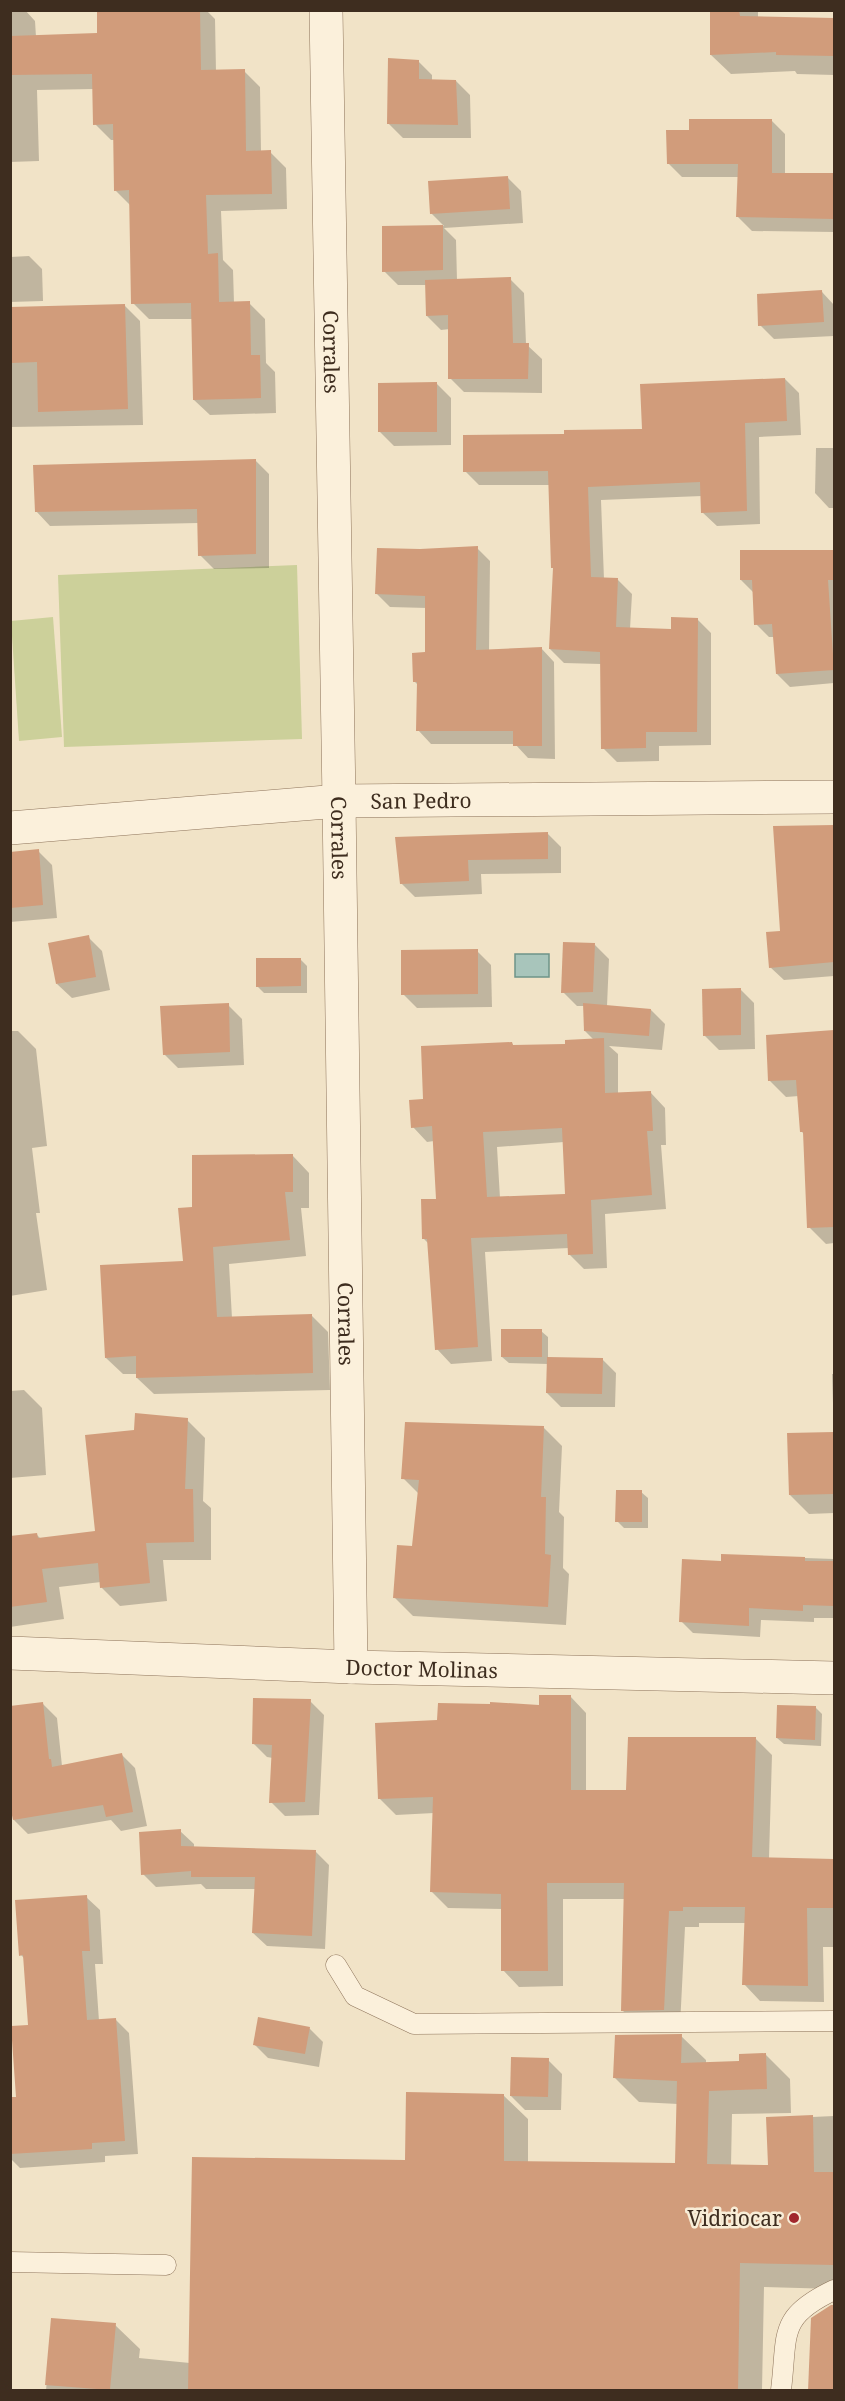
<svg xmlns="http://www.w3.org/2000/svg" width="845" height="2401" viewBox="0 0 845 2401" font-family="'Noto Serif',serif">
<rect width="100%" height="100%" fill="#f1e3c7"/>
<g fill="#ccd09a">
<path d="M297,565L302,739L64,747L58,575Z"/>
<path d="M53,617L62,737L19,741L11,621Z"/>
</g>
<rect fill="#a8c5bb" stroke="#6e9489" stroke-width="1.5" x="515" y="954" width="34" height="23"/>
<g fill="#0003" fill-rule="evenodd">
<path d="M10,10H25L35,21L36,37L99,35L98,10H206L215,19L216,72L244,71L260,87L261,152H270L286,168L287,209L221,211L223,260L233,270L234,303H249L265,319L266,363L275,372L276,413L210,415L194,400L192,319H149L133,303L131,206L115,190L114,140H111L95,124L94,89L37,90L39,161L10,162Z"/>
<path d="M711,10H758V18L834,19V75L797,74L795,71L731,74L711,55Z"/>
<path d="M418,61L432,75V81H456L470,95L471,138H403L388,123Z"/>
<path d="M771,120L785,134V175H834V232L752,231L738,217L739,177H682L668,163L690,132Z"/>
<path d="M507,177L521,191L523,223L444,228L456,240L457,280L510,279L524,293L526,344L542,359V393L464,392L450,378V329L441,330L427,316V285H398L384,271L383,227L444,226L431,213Z"/>
<path d="M29,256L42,269L43,301L10,302V257Z"/>
<path d="M822,292L834,305V336L774,339L760,325Z"/>
<path d="M124,305L140,321L143,425L10,427L11,308Z"/>
<path d="M785,379L799,393L801,435L759,437L760,524L717,526L702,512V496L601,500L604,579L618,580L632,594L630,629L672,631L697,619L711,633V745L659,746V761L617,762L603,748L601,664L564,663L550,649L555,570L552,567L550,485H479L465,471L565,435L643,431Z"/>
<path d="M437,384L451,398V445L394,446L380,432Z"/>
<path d="M816,448H834V508H829L815,493Z"/>
<path d="M255,460L269,474V568L214,569L200,555L199,523L50,526L36,511Z"/>
<path d="M477,548L490,561L489,651L541,648L554,662L555,759L528,758L515,744H431L418,730V685L414,681L427,654V608L390,607L377,594L420,550Z"/>
<path d="M834,551V683L790,687L777,674L774,637H769L756,624L754,593L741,580V552Z"/>
<path d="M775,828H834V976L784,980L770,967L782,933Z"/>
<path d="M547,833L561,847V873L481,874L482,894L415,897L401,883L397,838Z"/>
<path d="M38,851L52,865L57,918L10,922V853Z"/>
<path d="M88,937L102,951L110,990L72,998L57,984Z"/>
<path d="M595,945L609,959L607,1006L651,1010L665,1024L662,1050L609,1046L618,1054V1094L651,1093L665,1108L666,1145H661L666,1209L605,1214L607,1268L584,1269L569,1254V1248L485,1252L492,1361L451,1364L437,1349L429,1244L424,1239L437,1200L434,1141L427,1142L413,1127L424,1100L512,1044L515,1047L567,1045L594,1040L585,1031L584,1006H577L563,992ZM564,1142L566,1195L500,1198L497,1147Z"/>
<path d="M477,951L491,965L492,1007L417,1008L403,994Z"/>
<path d="M300,959L307,966V993H264L257,986Z"/>
<path d="M740,989L754,1003L755,1049L719,1050L705,1036Z"/>
<path d="M228,1005L242,1019L244,1065L178,1068L164,1054Z"/>
<path d="M10,1031H18L36,1049L47,1146L32,1148L40,1213H36L47,1290L10,1296Z"/>
<path d="M834,1032V1243L826,1244L809,1227L805,1135L801,1131L799,1096L786,1097L770,1081L767,1036Z"/>
<path d="M293,1156L309,1173V1208H301L306,1256L229,1264L232,1318L311,1315L328,1332L330,1390L154,1394L137,1378V1374H123L106,1358L184,1262L193,1208Z"/>
<path d="M541,1331L548,1337V1359H602L616,1373L615,1407H561L547,1393L548,1364L509,1363L502,1357Z"/>
<path d="M832,1374H834V1513L809,1514L790,1495L834,1433Z"/>
<path d="M24,1390L42,1408L46,1475L10,1478V1391Z"/>
<path d="M187,1420L205,1438L203,1501L211,1508V1560H163L167,1601L120,1606L102,1588L101,1582L59,1587L64,1619L10,1627V1538L36,1534L41,1539L96,1532L136,1431Z"/>
<path d="M543,1427L562,1446L559,1512L564,1517L563,1568L569,1574L566,1625L413,1616L395,1598L414,1548L419,1494L403,1478Z"/>
<path d="M641,1492L648,1498V1528H624L617,1521Z"/>
<path d="M723,1555L834,1559V1618H814V1622L761,1620L760,1637L693,1633L681,1621L723,1563Z"/>
<path d="M570,1696L586,1713V1792L628,1791L755,1738L772,1755L769,1858L834,1860V1947H823L824,2002L760,2001L744,1984L746,1923H699V1927H685L680,2026H639L622,2010L625,1899H563V1986L519,1987L503,1970L502,1909L448,1908L432,1892L434,1813L396,1815L379,1798L439,1722L541,1707Z"/>
<path d="M310,1701L324,1715L319,1815L285,1816L271,1802L273,1758L267,1757L253,1743Z"/>
<path d="M43,1704L57,1718L62,1766L121,1754L135,1768L147,1826L121,1831L111,1820L28,1834L14,1820Z"/>
<path d="M815,1707L822,1714L821,1746L784,1744L777,1738Z"/>
<path d="M180,1831L194,1844V1848L316,1852L329,1865L325,1949L267,1946L253,1933L256,1889H206L201,1884L156,1887L143,1874Z"/>
<path d="M86,1897L100,1910L103,1964H95L99,2021L115,2019L129,2033L138,2154L105,2156V2162L20,2168L10,2158V2099L18,2098L30,2026L25,1959L21,1955Z"/>
<path d="M309,2028L323,2042L319,2067L268,2058L254,2044Z"/>
<path d="M681,2036L706,2060V2063H741L766,2055L790,2079L791,2113L732,2114L731,2166H769L768,2119L834,2116V2289L764,2287L762,2390H46L53,2319L115,2325L140,2349L139,2358L190,2363L406,2161L503,2095L528,2119V2163L676,2165L678,2104L639,2102L615,2078Z"/>
<path d="M548,2060L562,2074L561,2110H525L511,2096Z"/>
<path d="M812,2319L834,2320V2390H809Z"/>
</g>
<g fill="#d19c7b" fill-rule="evenodd">
<path d="M97,10H200L201,70L245,69L246,151L271,150L272,194L206,195L208,254L218,253L219,302L250,301L251,355H260L261,398L193,400L191,303L131,304L129,190L114,191L113,124L93,125L92,74L10,75V36L97,33Z"/>
<path d="M710,10H739L740,16L834,18V56L776,55V52L710,55Z"/>
<path d="M388,58L419,60V79L456,80L458,125L387,124Z"/>
<path d="M689,119H772V173H834V219L736,217L738,164H667L666,130H689Z"/>
<path d="M508,176L510,209L430,214L428,181Z"/>
<path d="M443,225V270L382,272V226Z"/>
<path d="M511,277L513,343H529L528,379H448V315L426,316L425,280Z"/>
<path d="M822,290L824,322L758,326L757,294Z"/>
<path d="M125,304L128,409L38,412L37,362L11,363L10,307Z"/>
<path d="M785,378L787,421L745,423L747,511L701,513L700,482L588,487L591,577L618,578L616,627L671,629V617L698,618L697,732H646V748L601,749L600,652L549,649L553,568H551L548,471L463,472V435L564,434V430L642,429L640,384Z"/>
<path d="M437,382V432H378V383Z"/>
<path d="M256,459V554L198,556L197,509L35,512L33,465Z"/>
<path d="M478,546L476,650L542,647V746H513V731H416L417,682H413L412,653L425,652V596L375,594L377,548L420,549Z"/>
<path d="M740,550H834V580H828L834,670L776,674L772,624L754,625L752,580H740Z"/>
<path d="M834,825V962L769,968L766,932L780,931L773,826Z"/>
<path d="M548,832V859L468,860L469,881L400,884L395,837Z"/>
<path d="M39,849L43,905L10,908V852Z"/>
<path d="M89,935L96,977L56,984L48,943Z"/>
<path d="M563,942L595,943L593,992L561,993Z"/>
<path d="M478,949V994L401,995V950Z"/>
<path d="M256,958H301V986L256,987Z"/>
<path d="M741,988V1035L703,1036L702,989Z"/>
<path d="M229,1003L230,1052L163,1055L160,1006Z"/>
<path d="M583,1003L651,1009L649,1036L584,1031Z"/>
<path d="M834,1030V1227L807,1228L803,1132H800L796,1080L768,1081L766,1035Z"/>
<path d="M604,1038L605,1093L651,1091L653,1131H647L652,1195L591,1200L593,1254L568,1255L567,1234L471,1238L478,1347L435,1350L427,1239H422L421,1199H436L432,1126L411,1128L409,1100L423,1099L421,1046L512,1042L513,1045L565,1044V1040ZM562,1128L565,1194L487,1197L483,1132Z"/>
<path d="M293,1154V1192H285L290,1240L213,1247L217,1317L312,1314L313,1373L136,1378V1356L105,1358L100,1265L183,1261L178,1208L192,1207V1155Z"/>
<rect x="501" y="1329" width="41" height="28"/>
<path d="M547,1357L603,1358L602,1394L546,1393Z"/>
<path d="M135,1413L188,1418L185,1489H193L194,1542L146,1543L150,1583L100,1588L98,1563L42,1569L47,1602L10,1607V1536L37,1533L38,1538L95,1531L85,1435L134,1430Z"/>
<path d="M405,1422L544,1426L541,1497H546L545,1554L551,1555L548,1607L393,1598L397,1545L412,1546L419,1480L401,1479Z"/>
<path d="M834,1432V1494L789,1495L787,1433Z"/>
<path d="M616,1490H642V1522H615Z"/>
<path d="M721,1554L805,1557V1561H834V1606L803,1605V1611L749,1608V1626L679,1622L682,1559L721,1561Z"/>
<path d="M539,1695H571V1790H626L628,1737H756L752,1857L834,1859V1908H807L808,1986L742,1985L745,1907H683V1911H669L664,2010L621,2011L624,1883H547L548,1971H501V1894L430,1892L433,1797L378,1799L375,1723L437,1720L438,1703L490,1704V1702L539,1705Z"/>
<path d="M253,1698L311,1699L305,1802L269,1803L272,1745L252,1744Z"/>
<path d="M43,1702L49,1759H51L52,1767L122,1753L133,1812L106,1817L103,1805L13,1820L10,1806V1706Z"/>
<path d="M777,1705L816,1706L815,1740L776,1738Z"/>
<path d="M181,1829V1846L316,1850L312,1936L252,1933L255,1877H191V1871L141,1875L139,1832Z"/>
<path d="M87,1895L90,1951H82L87,2020L116,2018L125,2141L92,2143V2149L10,2154V2097H16L11,2026L28,2025L23,1955L19,1956L15,1900Z"/>
<path d="M258,2017L310,2027L305,2054L253,2045Z"/>
<path d="M682,2034L681,2063L739,2061V2054L766,2053L767,2089L709,2091L707,2164L768,2165L766,2117L813,2115L814,2172H834V2265L740,2263L738,2391H188L192,2157L405,2160L406,2092L504,2094V2161L675,2163L677,2081L613,2078L615,2035Z"/>
<path d="M511,2057L549,2058L548,2097L510,2096Z"/>
<path d="M831,2305H834V2391H808L811,2318Z"/>
<path d="M51,2318L116,2323L110,2390L45,2385Z"/>
</g>
<g fill="none" stroke-linecap="round" stroke-linejoin="round">
<g stroke="#8e745b" stroke-width="21">
<g id="service">
<path d="M336,1965L355,1996L414,2024L834,2021"/>
<path d="M10,2262L166,2265"/>
<path d="M781,2390C788,2334 777,2317 834,2290"/>
</g>
</g>
<g stroke="#8e745b" stroke-width="34">
<g id="minor">
<path id="s1" d="M326,10L339,801L351,1667"/>
<path id="s2" d="M10,828L339,801L834,797"/>
<path id="s3" d="M10,1653L351,1667L834,1678"/>
</g>
</g>
<use href="#service" stroke="#fbf0db" stroke-width="20"/>
<use href="#minor" stroke="#fbf0db" stroke-width="33"/>
</g>
<circle fill="#a1272c" stroke="#f8edd7" stroke-width="2" cx="794" cy="2218" r="6"/>
<g text-anchor="middle" dominant-baseline="central" stroke-width="5" stroke-linejoin="round" paint-order="stroke">
<g font-size="21" fill="#3e2d1f" stroke="#f8edd7">
<text stroke="none"><textPath href="#s1" startOffset="342">Corrales</textPath></text>
<text stroke="none"><textPath href="#s2" startOffset="412">San Pedro</textPath></text>
<text stroke="none"><textPath href="#s1" startOffset="828">Corrales</textPath></text>
<text stroke="none"><textPath href="#s1" startOffset="1314">Corrales</textPath></text>
<text stroke="none"><textPath href="#s3" startOffset="412">Doctor Molinas</textPath></text>
</g>
<g font-size="21" fill="#3e2d1f" stroke="#f8edd7" text-anchor="end">
<text x="782" y="2218">Vidriocar</text>
</g>
</g>
<rect width="845" height="2401" fill="none" stroke="#3e2d1f" stroke-width="24"/>
</svg>
